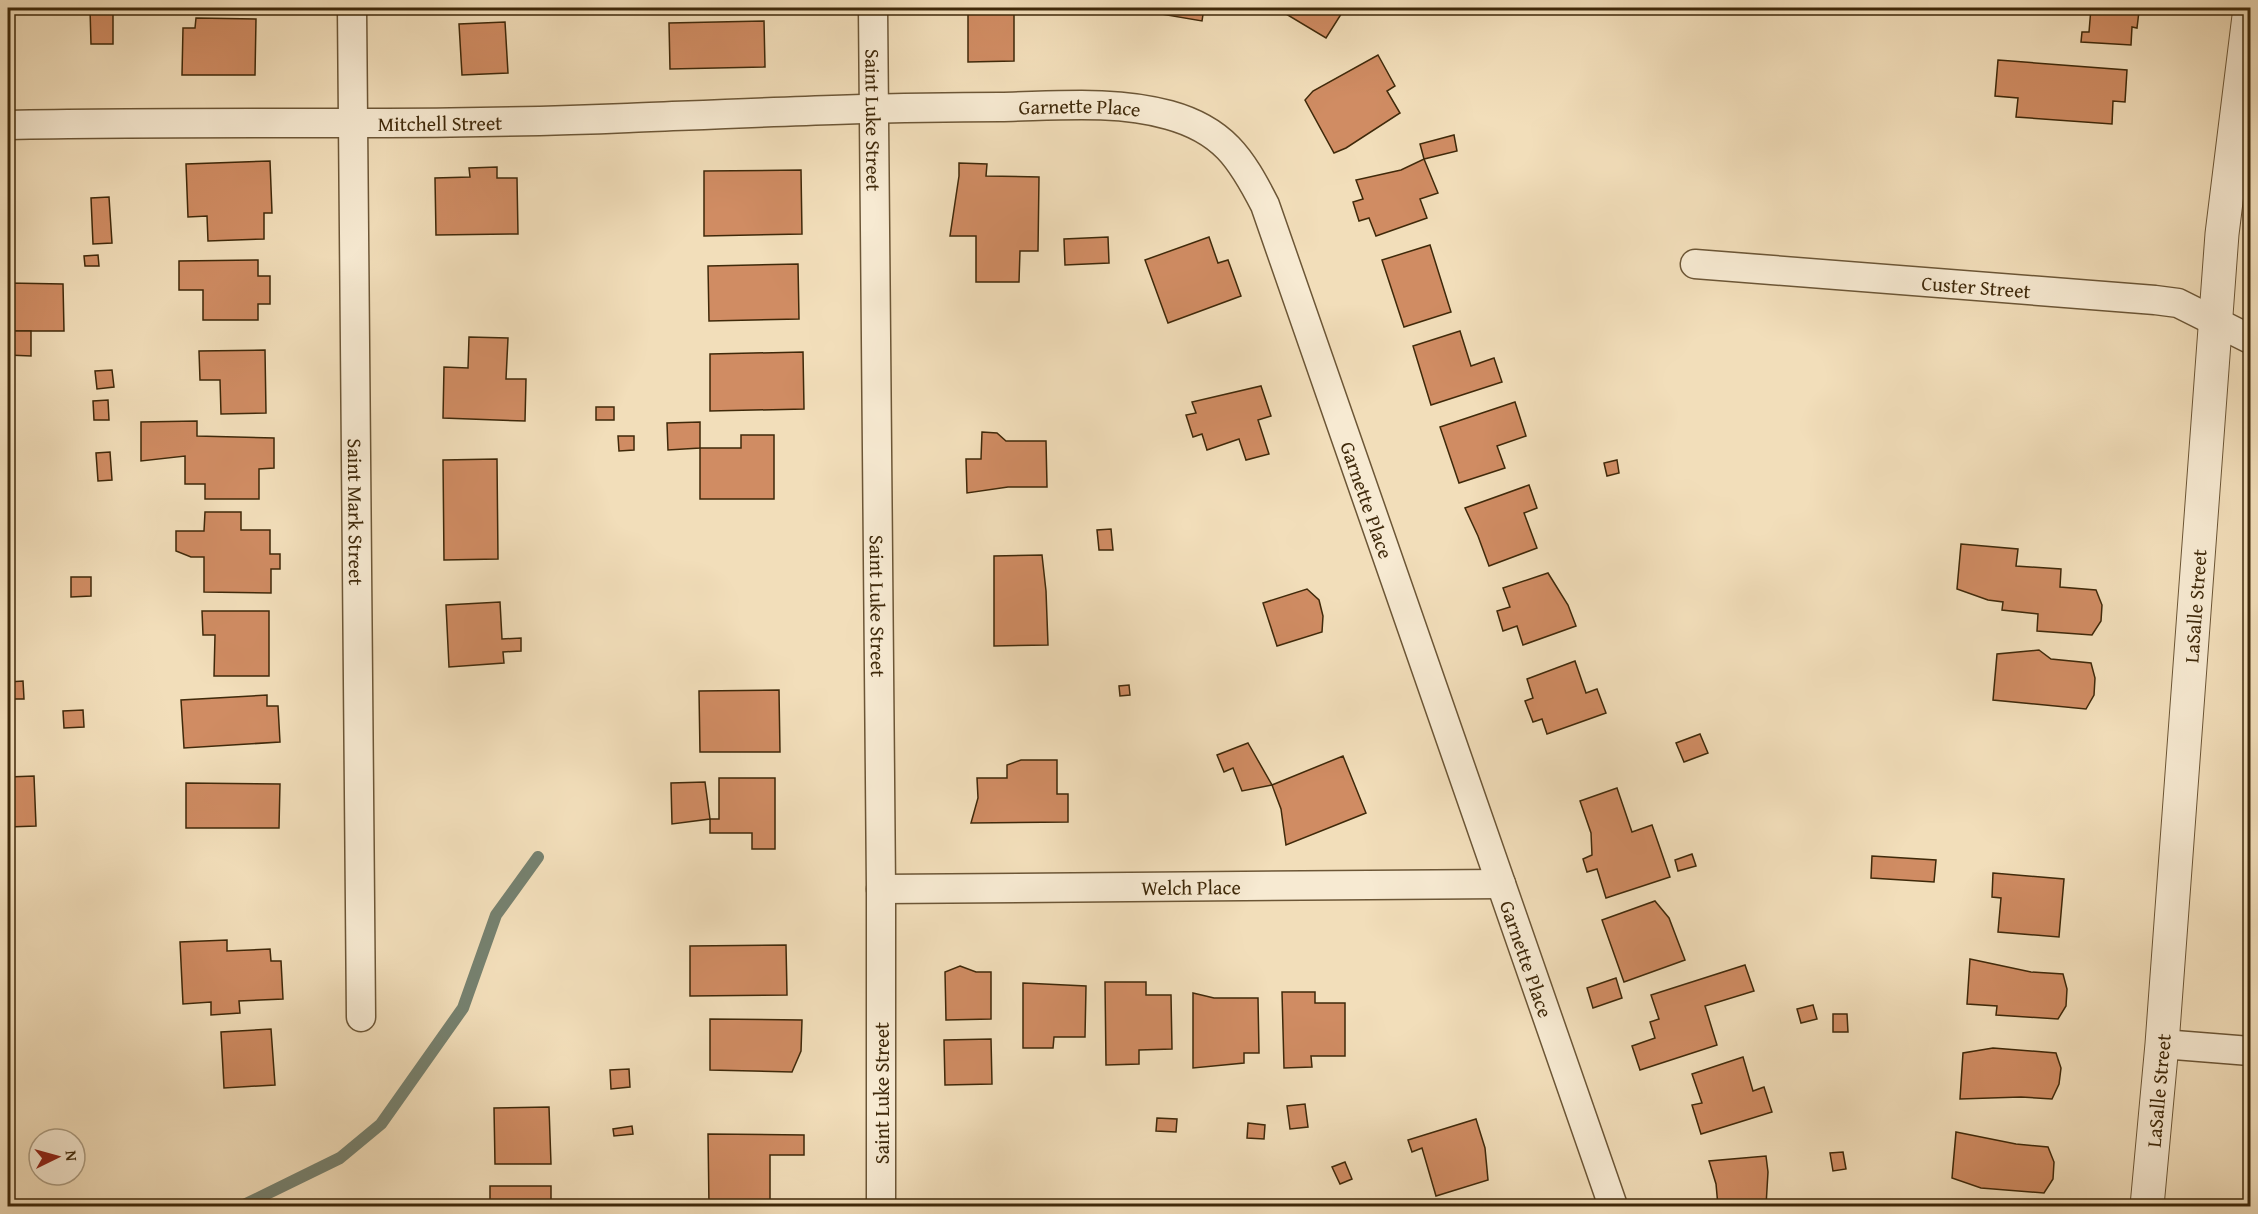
<svg xmlns="http://www.w3.org/2000/svg" width="2258" height="1214" viewBox="0 0 2258 1214" font-family="'Gentium Book Plus',serif">
<rect width="100%" height="100%" fill="#f2deba"/>
<filter id="stains"><feTurbulence type="fractalNoise" baseFrequency=".00333" numOctaves="4"/><feColorMatrix values="0 0 0 0 .2 0 0 0 0 .09 0 0 0 0 .02 0 0 0 .5 -.17"/></filter>
<radialGradient id="worn" r=".72"><stop offset=".6" stop-color="#630" stop-opacity="0"/><stop offset="1" stop-color="#630" stop-opacity=".3"/></radialGradient>
<g fill="none" stroke-linecap="round" stroke-linejoin="round">
<path stroke="#76816f" stroke-width="12" d="M242,1206L340,1158L381,1124L463,1008L496,915L538,857"/>
</g>
<g fill="#d08c63" stroke="#3f290a" stroke-width="1.5">
<path d="M113,8V44H91L90,9Z"/>
<path d="M1150,8H1204L1202,21L1149,12Z"/>
<path d="M1276,8H1345L1326,38Z"/>
<path d="M2091,8H2134V10L2139,11L2137,28L2132,27L2131,45L2081,42L2082,32H2089Z"/>
<path d="M1014,10V61L968,62V11Z"/>
<path d="M196,18L256,19L255,75H182L183,28H195Z"/>
<path d="M764,21L765,67L670,69L669,23Z"/>
<path d="M505,22L508,73L462,75L459,24Z"/>
<path d="M1378,55L1395,86L1387,91L1400,113L1346,148L1334,153L1305,100L1313,91Z"/>
<path d="M1998,60L2127,70L2125,102L2113,101L2112,124L2016,117L2018,98L1995,96Z"/>
<path d="M1454,135L1457,151L1424,159L1420,144Z"/>
<path d="M1424,159L1438,193L1420,199L1427,218L1376,236L1369,218L1359,221L1353,202L1363,199L1356,180L1401,170Z"/>
<path d="M270,161L272,213H264V239L208,241L207,216L188,217L186,164Z"/>
<path d="M959,163L987,164L986,176L1039,177L1038,251H1020L1019,282H976V236H950L959,176Z"/>
<path d="M497,167V178H517L518,234L436,235L435,178L470,177L469,168Z"/>
<path d="M801,170L802,234L704,236V171Z"/>
<path d="M109,197L112,243L93,244L91,198Z"/>
<path d="M1108,237L1109,263L1065,265L1064,239Z"/>
<path d="M1209,237L1218,263L1228,260L1241,296L1168,323L1145,260Z"/>
<path d="M1430,245L1451,312L1404,327L1382,260Z"/>
<path d="M98,255L99,266H85L84,256Z"/>
<path d="M258,260V276H270V304H258V320H203V290H179V261Z"/>
<path d="M798,264L799,319L709,321L708,266Z"/>
<path d="M8,283L63,284L64,331H8Z"/>
<path d="M8,331H31V356L8,355Z"/>
<path d="M1460,331L1471,366L1494,358L1502,382L1431,405L1413,346Z"/>
<path d="M469,337L508,338L506,379H526L525,421L443,418L444,367L468,368Z"/>
<path d="M265,350L266,413L221,414L220,380H200L199,351Z"/>
<path d="M803,352L804,409L710,411V354Z"/>
<path d="M112,370L114,387L97,389L95,371Z"/>
<path d="M1261,386L1271,416L1258,420L1269,454L1246,460L1239,439L1207,450L1202,434L1193,437L1186,415L1196,413L1192,402Z"/>
<path d="M108,400L109,420H94L93,401Z"/>
<path d="M1515,402L1526,436L1497,446L1505,468L1459,483L1440,427Z"/>
<rect x="596" y="407" width="18" height="13"/>
<path d="M197,421V436L274,438V468L259,469V499H205V484H185V456L141,461V422Z"/>
<path d="M700,422V448L668,450L667,423Z"/>
<path d="M982,432L997,433L1006,441H1046L1047,487H1008L967,493L966,459H981Z"/>
<path d="M741,435H774V499H700V448H741Z"/>
<path d="M618,436H634V450L619,451Z"/>
<path d="M110,452L112,480L98,481L96,453Z"/>
<path d="M497,459L498,559L444,560L443,460Z"/>
<path d="M1617,460L1619,473L1607,476L1604,463Z"/>
<path d="M1529,485L1537,508L1524,513L1537,548L1489,566L1478,536L1465,508Z"/>
<path d="M205,512H241V530H270V554H280V569H271V593L204,592V557H191L176,551V531H204Z"/>
<path d="M1111,529L1113,550H1099L1097,530Z"/>
<path d="M1961,544L2018,549L2016,566L2061,569L2060,587L2096,590L2102,605L2101,621L2092,635L2037,631L2038,614L2002,610L2003,602L1988,600L1957,589Z"/>
<path d="M1042,555L1046,591L1048,645L994,646V556Z"/>
<path d="M1548,573L1568,605L1576,626L1523,645L1517,626L1503,631L1497,611L1510,607L1503,588Z"/>
<path d="M71,577H91V596L71,597Z"/>
<path d="M1307,589L1319,600L1323,616L1322,632L1277,646L1263,603Z"/>
<path d="M500,602L502,639L521,638V651L503,652L504,663L449,667L446,605Z"/>
<path d="M202,611H269V676H214L215,635H203Z"/>
<path d="M2039,650L2051,659L2091,663L2095,678L2094,695L2086,709L1993,700L1997,654Z"/>
<path d="M1575,661L1586,693L1597,689L1606,713L1547,734L1542,719L1533,722L1525,701L1533,698L1527,679Z"/>
<path d="M23,681L24,699H9L10,718H8V682Z"/>
<path d="M1129,685L1130,695L1120,696L1119,686Z"/>
<path d="M779,690L780,752H700L699,691Z"/>
<path d="M267,695V706H278L280,742L184,748L181,700Z"/>
<path d="M83,710L84,727L64,728L63,711Z"/>
<path d="M1700,734L1708,753L1684,762L1676,743Z"/>
<path d="M1248,743L1272,785L1242,791L1233,768L1224,772L1217,755Z"/>
<path d="M1343,756L1366,813L1286,845L1281,809L1272,785Z"/>
<path d="M1021,760H1057V794H1068V822L971,823L978,798L977,778H1007V765Z"/>
<path d="M34,776L36,826L8,827V777Z"/>
<path d="M719,778H775V849H752V833H710V819H719Z"/>
<path d="M705,782L710,819L672,824L671,783Z"/>
<path d="M186,783L280,784L279,828H186Z"/>
<path d="M1617,788L1632,832L1652,825L1670,877L1606,898L1597,869L1587,872L1583,859L1592,855L1591,833L1580,801Z"/>
<path d="M1692,854L1696,866L1678,871L1675,860Z"/>
<path d="M1872,856L1936,860L1934,882L1871,878Z"/>
<path d="M1993,873L2064,879L2059,937L1998,932L2001,898L1992,897Z"/>
<path d="M1655,901L1669,918L1685,960L1624,982L1602,920Z"/>
<path d="M227,940V951L270,949L271,961H281L283,999L239,1001L240,1013L211,1015V1002L183,1004L180,942Z"/>
<path d="M786,945L787,995L690,996V946Z"/>
<path d="M1970,959L2031,972L2063,974L2067,989L2066,1006L2058,1019L1996,1015L1997,1006L1967,1004Z"/>
<path d="M1745,965L1754,991L1705,1006L1717,1045L1640,1070L1632,1046L1655,1038L1650,1022L1659,1019L1651,995Z"/>
<path d="M960,966L976,972H991V1019L946,1020L945,972Z"/>
<path d="M1616,978L1622,998L1593,1008L1587,988Z"/>
<path d="M1105,982H1146V995H1171L1172,1049L1139,1050V1064L1106,1065Z"/>
<path d="M1023,983L1086,986L1085,1037H1054L1053,1048H1023Z"/>
<path d="M1282,992H1315V1003H1345V1056H1311L1312,1067L1284,1068Z"/>
<path d="M1193,993L1214,998H1258L1259,1053H1244V1063L1193,1068Z"/>
<path d="M1813,1005L1817,1019L1801,1023L1797,1009Z"/>
<path d="M1833,1014H1847L1848,1032H1833Z"/>
<path d="M710,1019L802,1020L801,1051L792,1072L710,1070Z"/>
<path d="M271,1029L275,1085L224,1088L221,1032Z"/>
<path d="M991,1039L992,1084L945,1085L944,1040Z"/>
<path d="M1993,1048L2056,1053L2061,1068L2059,1084L2052,1099L2021,1097L1960,1099L1963,1053Z"/>
<path d="M1743,1057L1753,1091L1764,1087L1772,1112L1701,1134L1692,1105L1702,1103L1692,1074Z"/>
<path d="M629,1069L630,1087L611,1089L610,1070Z"/>
<path d="M1305,1104L1308,1127L1290,1129L1287,1106Z"/>
<path d="M549,1107L551,1164H495L494,1108Z"/>
<path d="M1157,1118L1177,1119L1176,1132L1156,1131Z"/>
<path d="M1476,1119L1485,1148L1488,1180L1436,1196L1422,1148L1412,1152L1408,1140Z"/>
<path d="M1248,1123L1265,1125L1264,1139L1247,1138Z"/>
<path d="M632,1126L633,1134L614,1136L613,1129Z"/>
<path d="M1956,1132L2016,1144L2048,1147L2054,1162L2053,1179L2044,1193L1981,1188L1952,1178Z"/>
<path d="M708,1134L804,1135V1155H770V1206H709Z"/>
<path d="M1843,1152L1846,1169L1833,1171L1830,1153Z"/>
<path d="M1766,1156L1768,1172L1766,1206H1718L1716,1184L1709,1161Z"/>
<path d="M1345,1162L1352,1179L1340,1184L1332,1167Z"/>
<rect x="490" y="1186" width="61" height="20"/>
</g>
<g fill="none" stroke-linecap="round" stroke-linejoin="round">
<g stroke="#6c5636" stroke-width="31">
<g id="minor">
<path id="s1" d="M352,8L361,1017"/>
<path id="s2" d="M873,8L881,889V1206"/>
<path id="s3" d="M8,125C214,120 421,127 628,118C752,113 876,107 1000,107C1056,106 1115,100 1169,115C1223,130 1241,158 1265,205L1613,1206"/>
<path id="s4" d="M1695,264L2155,300L2178,303L2250,339"/>
<path id="s5" d="M881,889L1501,884"/>
<path d="M2162,1044L2250,1051"/>
</g>
</g>
<g stroke="#6c5636" stroke-width="35">
<g id="tertiary">
<path id="s6" d="M2147,1206L2162,1044L2222,234L2250,8"/>
</g>
</g>
<use href="#minor" stroke="#f7ead2" stroke-width="28"/>
<use href="#tertiary" stroke="#f7ead2" stroke-width="33"/>
</g>
<g text-anchor="middle" dominant-baseline="central" stroke-width="4.5" stroke-linejoin="round" paint-order="stroke">
<g font-size="20" fill="#3f290a" stroke="#f7ead2">
<text stroke="none"><textPath href="#s3" startOffset="1072">Garnette Place</textPath></text>
<text stroke="none"><textPath href="#s2" startOffset="112">Saint Luke Street</textPath></text>
<text stroke="none"><textPath href="#s3" startOffset="432">Mitchell Street</textPath></text>
<text stroke="none"><textPath href="#s4" startOffset="282">Custer Street</textPath></text>
<text stroke="none"><textPath href="#s3" startOffset="1611">Garnette Place</textPath></text>
<text stroke="none"><textPath href="#s1" startOffset="504">Saint Mark Street</textPath></text>
<text stroke="none"><textPath href="#s2" startOffset="598">Saint Luke Street</textPath></text>
<text stroke="none"><textPath href="#s6" startOffset="602">LaSalle Street</textPath></text>
<text stroke="none"><textPath href="#s5" startOffset="310">Welch Place</textPath></text>
<text stroke="none"><textPath href="#s3" startOffset="2097">Garnette Place</textPath></text>
<text stroke="none"><textPath href="#s6" startOffset="116">LaSalle Street</textPath></text>
<text transform="translate(881 1093) rotate(-90)">Saint Luke Street</text>
</g>
</g>
<rect width="2258" height="1214" fill="none" stroke="#f2deba" stroke-width="30"/>
<rect x="9" y="9" width="2240" height="1196" fill="none" stroke="#3f290a" stroke-width="3"/>
<rect x="15" y="15" width="2228" height="1184" fill="none" stroke="#3f290a" stroke-width="1.5"/>
<g transform="translate(57 1157) rotate(85)"><circle r="28" fill="#f7ead2" stroke="#ad9d82" stroke-width="1.5"/>
<path d="M0-4.5L10 22L0 15L-10 22Z" fill="#8f2418"/>
<text y="-9" font-size="16" font-weight="bold" text-anchor="middle" fill="#3f290a">N</text>
</g>
<rect width="100%" height="100%" filter="url(#stains)"/>
<rect width="100%" height="100%" fill="url(#worn)"/>
</svg>
